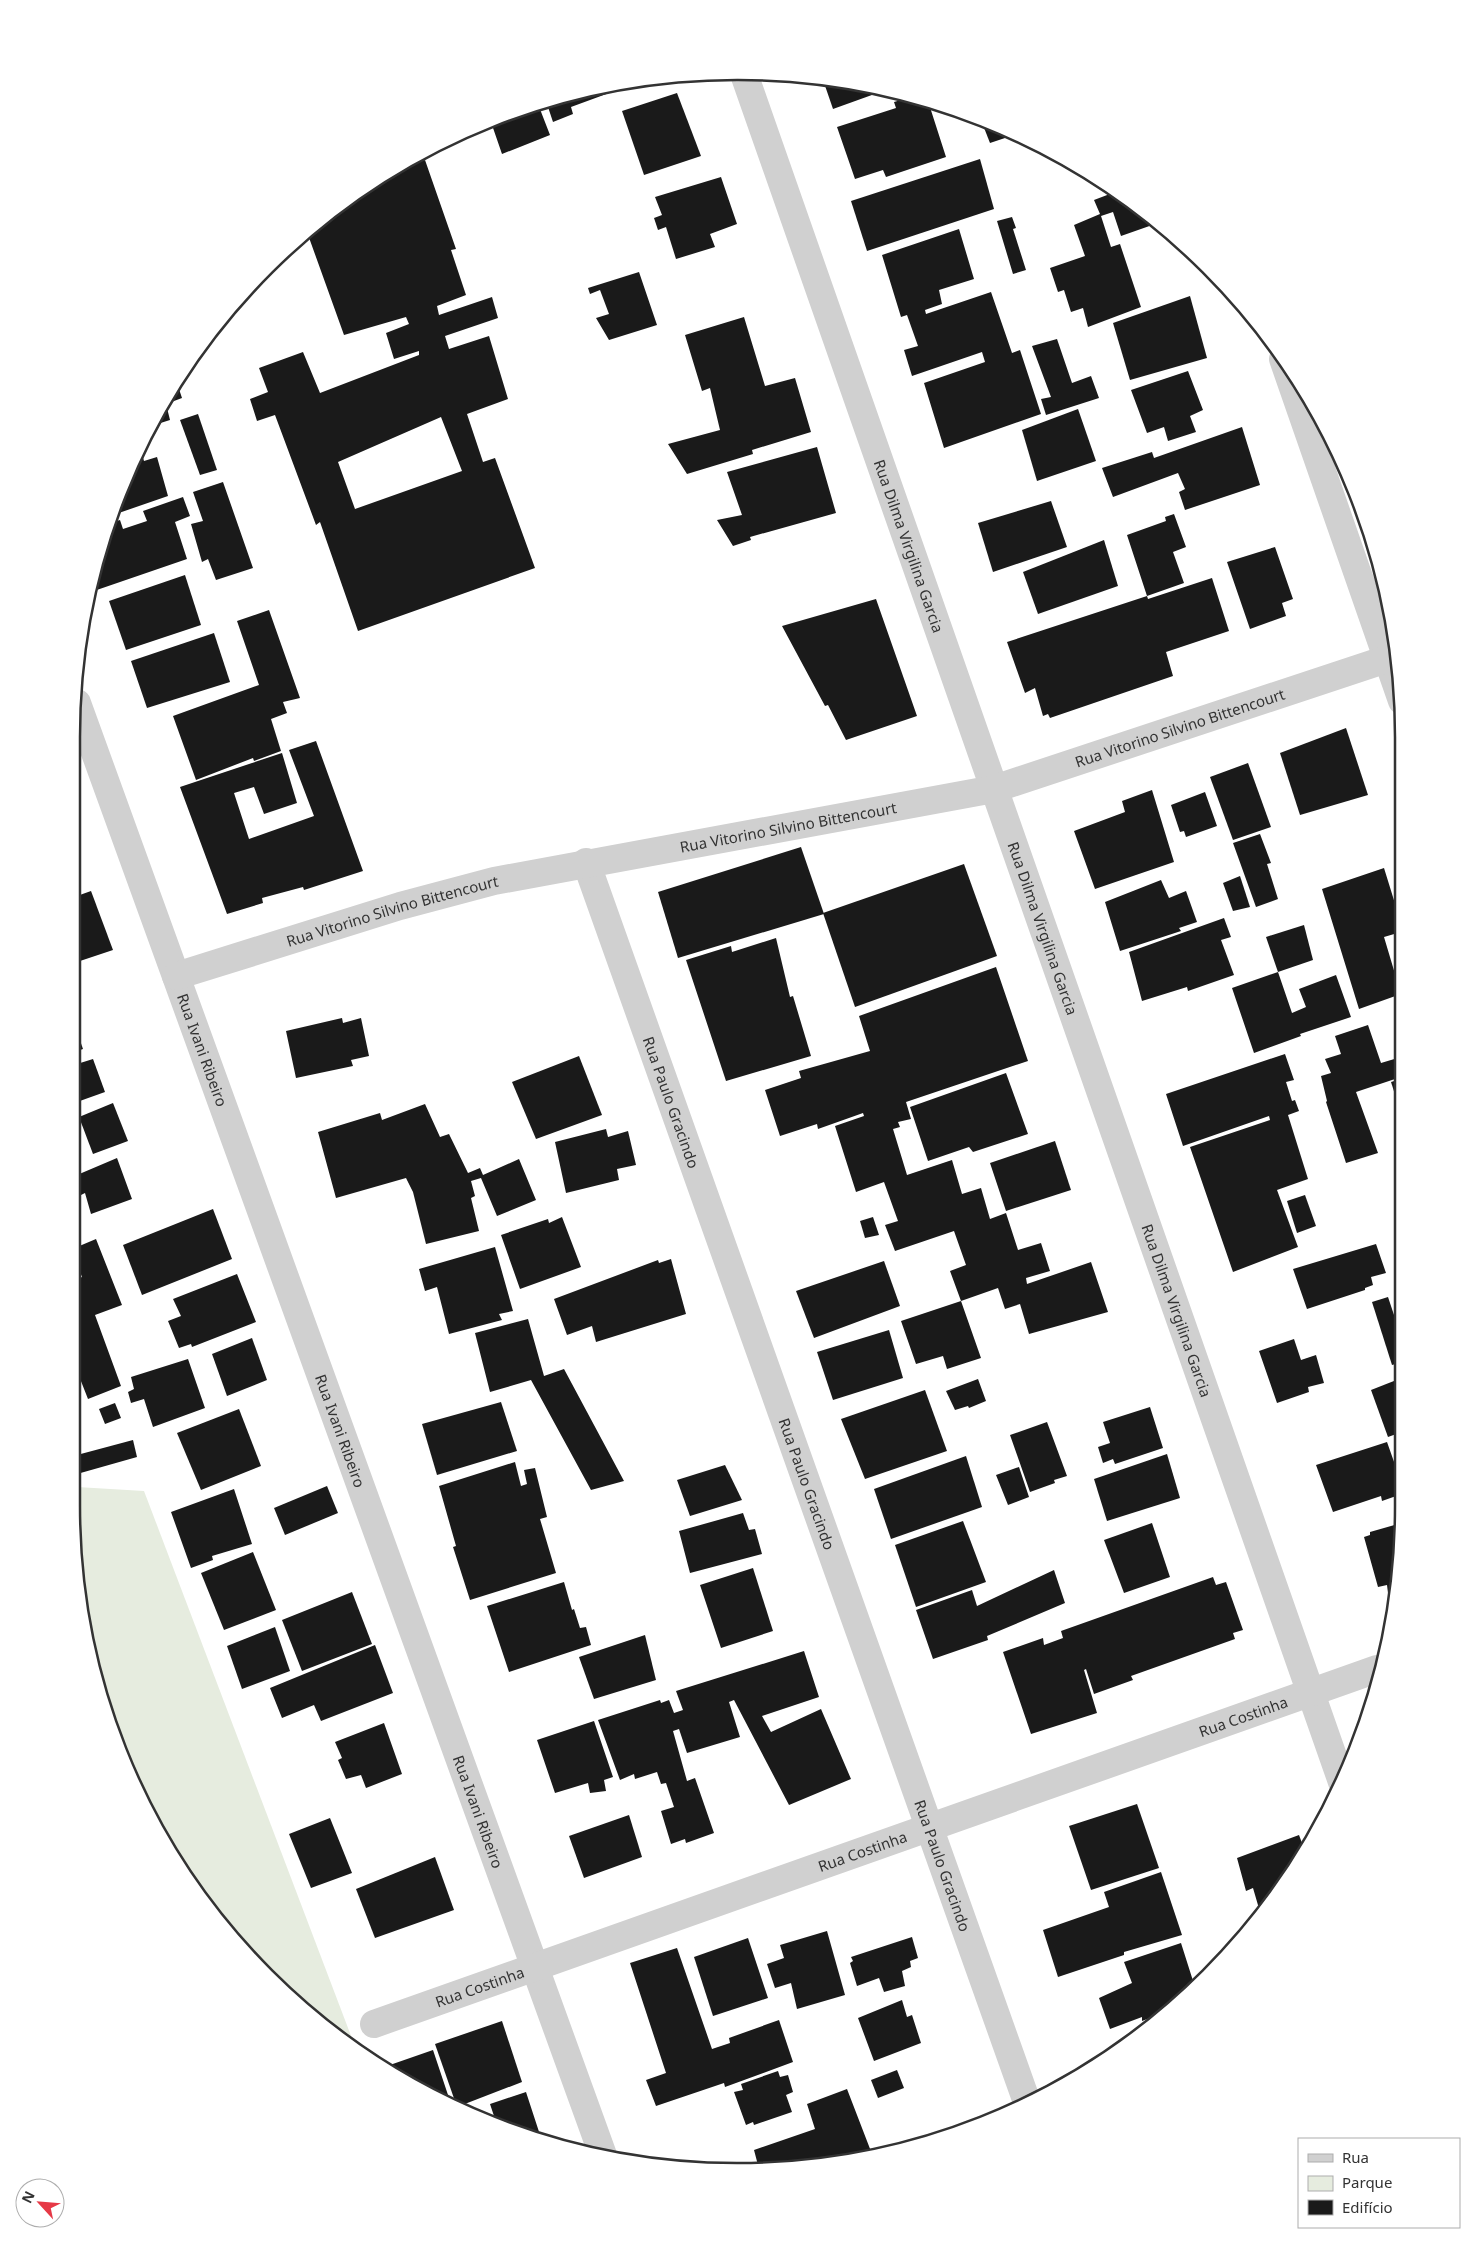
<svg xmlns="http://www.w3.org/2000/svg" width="1475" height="2243" viewBox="0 0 1475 2243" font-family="'Noto Sans',sans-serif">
<rect width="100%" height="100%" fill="#fff"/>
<path fill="#e6ecdf" d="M77,1487L144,1491L356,2049L332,2034L266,1976L184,1876L107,1719L77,1593Z"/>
<g fill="#1a1a1a" fill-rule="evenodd">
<path d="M822,77H824L883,91L833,109Z"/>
<path d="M639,82L571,107L573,114L553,122L546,101L565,94Z"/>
<path d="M677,93L701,156L644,175L622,111Z"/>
<path d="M911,97L928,101L946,157L886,177L883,170L855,179L837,127L896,108L894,102Z"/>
<path d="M538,104L550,135L502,154L492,125L475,130L474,128Z"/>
<path d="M981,120L1014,135L990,143Z"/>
<path d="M417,156L419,162L425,160L456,249L451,250L466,295L437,306L439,315L492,297L498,318L445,336L449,349L489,336L508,399L467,414L483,462L495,458L535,568L358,631L320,522L316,525L275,415L257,421L250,399L268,392L259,368L303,352L320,393L419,355V351L394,359L386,333L409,324L406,317L344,335L307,232L332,209ZM441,417L462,471L355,509L338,462Z"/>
<path d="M980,159L994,209L867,251L851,201Z"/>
<path d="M721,177L737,224L710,234L715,247L676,259L666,227L658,230L654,218L662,215L655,197Z"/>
<path d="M1115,192L1158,223L1121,236L1113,212L1101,216L1111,247L1120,244L1141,307L1088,327L1083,308L1071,312L1064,290L1058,292L1050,268L1085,256L1074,225L1100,214L1094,200Z"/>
<path d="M1012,217L1016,228L1013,229L1026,270L1013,274L997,221Z"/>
<path d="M959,229L974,279L939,290L942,304L925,310L926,314L991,292L1012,353L1020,350L1041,414L944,448L924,383L985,362L982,352L912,376L904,350L918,346L907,315L901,317L882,255Z"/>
<path d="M639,272L657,325L609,340L596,318L609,314L600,290L590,294L588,288Z"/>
<path d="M1190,296L1207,358L1130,380L1113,323Z"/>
<path d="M744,317L765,386L795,378L811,432L752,450L753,454L687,474L668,444L720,430L710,388L702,391L685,335Z"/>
<path d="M1057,339L1072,383L1091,376L1099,398L1046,415L1041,399L1051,397L1032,346Z"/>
<path d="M1188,371L1203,410L1190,416L1196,432L1168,441L1164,427L1147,433L1131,390Z"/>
<path d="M178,386L182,398L166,404Z"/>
<path d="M166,404L170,420L151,426L154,422Z"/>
<path d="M1078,409L1096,461L1037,481L1022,430Z"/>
<path d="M198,414L217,470L200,475L180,420Z"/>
<path d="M1242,427L1260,485L1185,510L1179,492L1185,489L1178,473L1113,497L1102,468L1152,452L1154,458Z"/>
<path d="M139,444L144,461L157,457L168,496L113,515Z"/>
<path d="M817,447L836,513L750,537L751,540L733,546L717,520L742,515L727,472Z"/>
<path d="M223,482L253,568L216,580L208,559L202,562L191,524L203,521L193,492Z"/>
<path d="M183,497L190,516L175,522L187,559L88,593L94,565L110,523L120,520L123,529L147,521L143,511Z"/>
<path d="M1051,501L1067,547L993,572L978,523Z"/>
<path d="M1174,514L1186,547L1173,552L1184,583L1147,596L1127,535L1166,521L1165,517Z"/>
<path d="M1104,540L1118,586L1038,614L1023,572Z"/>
<path d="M1275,547L1293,599L1282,603L1286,616L1250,629L1227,562Z"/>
<path d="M185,575L201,625L126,650L109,601Z"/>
<path d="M1212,578L1229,631L1166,652L1173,676L1050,718L1048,714L1043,716L1035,688L1025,693L1007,642L1147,596L1148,599Z"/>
<path d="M876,599L917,716L846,740L828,705L825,706L782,626Z"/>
<path d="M269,610L300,698L283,702L287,713L271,719L281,751L254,761L253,758L196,780L173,716L259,685L237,621Z"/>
<path d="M214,633L230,682L147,708L131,661Z"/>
<path d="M1346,728L1368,795L1300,815L1280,753Z"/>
<path d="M316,741L363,871L304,890L303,887L262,898L263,903L227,914L180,787L282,753L297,803L264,814L254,787L234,793L249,839L314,816L289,750Z"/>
<path d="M1248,763L1271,827L1233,840L1210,777Z"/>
<path d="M1152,790L1174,862L1095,889L1074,831L1125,812L1122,801Z"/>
<path d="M1205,792L1217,826L1186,837L1184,831L1180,832L1171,805Z"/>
<path d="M1260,834L1271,863L1267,864L1278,899L1256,907L1233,843Z"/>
<path d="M801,847L824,914L678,958L658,892Z"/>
<path d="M964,864L997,956L855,1007L823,913Z"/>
<path d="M1384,868L1401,923V932L1384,937L1401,994L1359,1009L1322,889Z"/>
<path d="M1240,876L1250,907L1233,911L1223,883Z"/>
<path d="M1161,880L1169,898L1186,891L1197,922L1179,928L1181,931L1120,951L1105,902Z"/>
<path d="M91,891L113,950L77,962V896Z"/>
<path d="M1224,918L1231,937L1221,940L1234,975L1188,991L1187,987L1142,1001L1129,952Z"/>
<path d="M1304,925L1313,960L1278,972L1266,937Z"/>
<path d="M776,938L790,997L793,996L811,1056L726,1081L686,960L731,946L732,952Z"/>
<path d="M996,967L1028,1061L906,1102L911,1119L898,1122L900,1127L893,1129L907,1175L952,1160L962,1194L981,1188L990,1219L1006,1213L1018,1250L1041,1243L1050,1271L1026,1278L1027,1284L1091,1262L1108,1312L1029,1334L1020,1304L1005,1309L998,1288L961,1301L950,1271L966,1265L954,1231L895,1251L885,1225L898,1221L884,1182L856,1192L835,1126L864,1116L863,1113L818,1129L817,1124L780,1136L765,1090L801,1078L799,1071L870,1051L859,1016Z"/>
<path d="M1278,972L1292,1013L1306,1007L1299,989L1336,975L1351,1017L1300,1034L1301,1036L1254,1053L1232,988Z"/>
<path d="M342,1018L343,1023L361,1018L369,1056L351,1060L353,1066L296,1078L286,1031Z"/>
<path d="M1368,1025L1381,1063L1401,1057V1077L1356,1092L1378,1153L1346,1163L1326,1102L1327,1101L1321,1076L1331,1073L1325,1059L1341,1054L1335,1036Z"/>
<path d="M77,1032L83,1049L77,1051Z"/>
<path d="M1285,1054L1294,1080L1286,1082L1292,1101L1295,1100L1299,1111L1288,1115L1308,1179L1277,1190L1298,1247L1233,1272L1190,1147L1270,1120L1269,1116L1183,1146L1166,1094Z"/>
<path d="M579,1056L602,1115L536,1139L512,1082Z"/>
<path d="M93,1059L105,1092L77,1102V1064Z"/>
<path d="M1006,1073L1028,1134L973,1152L969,1147L928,1161L910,1107Z"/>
<path d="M1401,1079L1400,1110L1391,1082Z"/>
<path d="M113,1103L128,1141L93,1154L79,1117Z"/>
<path d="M425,1104L440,1137L449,1134L468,1173L480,1168L483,1175L519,1159L536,1200L497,1216L481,1178L471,1181L475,1196L471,1198L479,1231L426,1244L413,1192L406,1178L336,1198L318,1132L380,1113L382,1120Z"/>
<path d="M606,1129L608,1137L628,1131L636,1165L617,1169L619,1180L566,1193L555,1142Z"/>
<path d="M1055,1141L1071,1190L1006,1211L990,1163Z"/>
<path d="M117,1158L132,1199L91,1214L85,1193L77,1197V1175Z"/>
<path d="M1305,1195L1316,1226L1297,1233L1287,1201Z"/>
<path d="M213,1209L232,1259L142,1295L123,1245Z"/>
<path d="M562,1217L581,1267L520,1289L501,1235L548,1219L549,1223Z"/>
<path d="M873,1217L879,1235L865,1238L860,1221Z"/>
<path d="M96,1239L122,1305L95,1315L121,1386L88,1399L77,1371V1279L82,1277L77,1264V1247Z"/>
<path d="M1376,1244L1386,1273L1371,1277L1373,1285L1365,1288V1290L1307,1309L1293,1269Z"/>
<path d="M495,1247L513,1311L499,1314L502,1320L449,1334L437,1287L425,1291L419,1269Z"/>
<path d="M671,1259L686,1314L596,1342L592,1326L567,1335L554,1299L658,1260L659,1263Z"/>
<path d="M884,1261L900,1306L814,1338L796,1291Z"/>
<path d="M237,1274L256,1322L192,1347L191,1344L179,1348L168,1321L181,1316L173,1299Z"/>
<path d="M1388,1297L1399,1330V1363L1392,1365L1372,1302Z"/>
<path d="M961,1301L981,1358L947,1369L943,1356L916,1364L901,1321Z"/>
<path d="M528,1319L544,1376L564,1369L624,1481L591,1490L531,1380L490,1392L475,1333Z"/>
<path d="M889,1330L903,1378L833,1400L817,1352Z"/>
<path d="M252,1338L267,1380L227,1396L212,1354Z"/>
<path d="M1294,1339L1301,1360L1316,1355L1324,1383L1308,1387L1309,1392L1277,1403L1259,1351Z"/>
<path d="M188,1359L205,1408L153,1427L144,1399L131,1403L128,1392L134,1389L131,1377Z"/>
<path d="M978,1379L986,1401L969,1408L968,1406L955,1410L946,1391Z"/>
<path d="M1399,1379V1433L1388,1437L1371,1390Z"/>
<path d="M925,1390L947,1451L865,1479L841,1419Z"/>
<path d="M501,1402L517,1451L437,1475L422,1424Z"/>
<path d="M115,1403L121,1418L105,1424L99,1409Z"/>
<path d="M1150,1407L1163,1448L1115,1464L1113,1459L1103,1463L1098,1447L1110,1443L1103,1422Z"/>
<path d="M239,1409L261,1466L201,1490L177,1433Z"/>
<path d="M1047,1422L1067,1476L1054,1480L1055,1483L1030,1492L1010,1435Z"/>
<path d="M133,1440L137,1457L77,1474V1455Z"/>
<path d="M1387,1442L1399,1476V1495L1382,1501L1381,1496L1333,1512L1316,1465Z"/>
<path d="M1167,1454L1180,1498L1107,1521L1094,1479Z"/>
<path d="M966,1456L982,1507L891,1539L874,1489Z"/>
<path d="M515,1462L521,1486L527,1484L524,1470L535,1468L547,1517L540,1519L556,1573L470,1600L453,1547L456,1546L439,1486Z"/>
<path d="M725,1465L742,1500L690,1516L677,1480Z"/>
<path d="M1019,1467L1029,1497L1008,1505L996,1475Z"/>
<path d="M327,1486L338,1513L285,1535L274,1508Z"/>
<path d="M234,1489L252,1544L212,1556L213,1560L191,1568L171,1512Z"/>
<path d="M743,1513L749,1530L755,1529L762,1554L690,1573L679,1531Z"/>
<path d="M963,1521L986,1582L916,1607L895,1545Z"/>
<path d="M1152,1523L1170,1577L1124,1593L1104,1540Z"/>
<path d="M1398,1524V1590L1388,1593L1387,1585L1378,1587L1364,1537L1370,1535V1532Z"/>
<path d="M253,1552L276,1610L224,1630L201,1573Z"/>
<path d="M753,1568L773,1631L721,1648L700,1585Z"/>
<path d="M1054,1570L1065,1603L987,1636L988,1640L933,1659L916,1610L972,1590L977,1606Z"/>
<path d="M1213,1577L1216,1585L1226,1582L1243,1630L1233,1633L1235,1639L1131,1676L1133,1680L1094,1694L1086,1669L1084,1670L1097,1713L1031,1734L1003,1652L1043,1638L1044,1645L1063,1638L1061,1631Z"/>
<path d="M564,1582L572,1610L574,1609L580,1628L586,1627L591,1645L509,1672L487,1606Z"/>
<path d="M352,1592L372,1644L302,1671L282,1620Z"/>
<path d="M275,1627L290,1671L242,1689L227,1646Z"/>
<path d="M645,1635L656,1680L594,1699L579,1657Z"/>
<path d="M375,1645L393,1693L321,1721L314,1705L282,1718L270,1688Z"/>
<path d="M804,1651L819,1697L762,1716L771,1732L821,1709L851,1779L789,1805L734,1700L729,1702L740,1737L687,1753L679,1729L673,1731L687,1781L695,1778L714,1833L686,1843L685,1839L671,1844L661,1811L674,1807L666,1783L661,1784L657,1772L635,1779L634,1774L620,1780L598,1720L660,1700L661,1703L669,1700L674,1713L683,1710L676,1691Z"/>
<path d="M594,1721L613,1777L604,1780L606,1791L590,1793L588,1783L555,1793L537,1740Z"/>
<path d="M384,1723L402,1774L366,1788L361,1775L346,1779L338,1760L342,1758L335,1742Z"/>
<path d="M1137,1804L1159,1868L1091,1890L1069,1826Z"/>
<path d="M629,1815L642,1857L584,1878L569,1836Z"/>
<path d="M330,1818L352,1873L311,1888L289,1834Z"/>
<path d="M1299,1835L1305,1851L1292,1875L1255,1924L1252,1915L1260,1912L1253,1888L1246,1891L1237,1858Z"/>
<path d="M435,1857L454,1910L375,1938L356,1889Z"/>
<path d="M1161,1872L1182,1935L1124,1952V1955L1058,1977L1043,1930L1109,1907L1104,1892Z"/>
<path d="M827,1931L845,1995L797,2009L791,1983L775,1988L767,1964L784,1958L780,1945Z"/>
<path d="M912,1937L918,1958L910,1961L911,1967L902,1971L905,1986L884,1992L879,1978L857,1986L850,1963L853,1961L851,1957Z"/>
<path d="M748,1938L768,1998L713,2016L694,1957Z"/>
<path d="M1181,1943L1194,1984L1158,2015L1142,2021V2017L1110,2029L1099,1998L1132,1983L1124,1962Z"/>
<path d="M677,1948L712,2049L730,2043L729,2038L779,2020L793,2062L725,2087L724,2083L656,2106L646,2080L666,2073L630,1963Z"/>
<path d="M902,2000L907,2017L912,2015L921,2043L874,2061L858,2018Z"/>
<path d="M502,2021L522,2082L457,2107L435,2044Z"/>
<path d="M433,2050L452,2107L389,2069L387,2066Z"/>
<path d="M897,2070L904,2088L878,2098L871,2080Z"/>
<path d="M778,2071L780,2077L788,2075L793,2092L786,2095L792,2112L754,2125L753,2122L746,2125L734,2092L743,2090L741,2084Z"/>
<path d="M847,2089L872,2154L759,2169L754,2150L815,2129L807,2104Z"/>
<path d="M526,2092L542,2141L488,2122L495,2119L490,2104Z"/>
</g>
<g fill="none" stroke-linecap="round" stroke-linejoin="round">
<g stroke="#d0d0d0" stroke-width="28">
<path id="s1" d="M744,74L1342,1782"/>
<path d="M1283,359L1402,701"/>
<path id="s2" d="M77,703L604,2158"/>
<path id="s3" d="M586,862L1028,2105"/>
<path id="s4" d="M176,976L400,906L494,881L994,789L1396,656"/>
<path id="s5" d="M374,2024L1377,1669"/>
</g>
</g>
<g text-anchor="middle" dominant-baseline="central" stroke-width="5" stroke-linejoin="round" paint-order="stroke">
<g font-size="15" fill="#333" stroke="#fff">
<text stroke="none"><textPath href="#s1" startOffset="500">Rua Dilma Virgilina Garcia</textPath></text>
<text stroke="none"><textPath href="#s4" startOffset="1036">Rua Vitorino Silvino Bittencourt</textPath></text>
<text stroke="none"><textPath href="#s4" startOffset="631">Rua Vitorino Silvino Bittencourt</textPath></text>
<text stroke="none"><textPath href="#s4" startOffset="226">Rua Vitorino Silvino Bittencourt</textPath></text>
<text stroke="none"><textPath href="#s1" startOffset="905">Rua Dilma Virgilina Garcia</textPath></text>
<text stroke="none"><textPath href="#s2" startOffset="369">Rua Ivani Ribeiro</textPath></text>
<text stroke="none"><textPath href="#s3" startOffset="255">Rua Paulo Gracindo</textPath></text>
<text stroke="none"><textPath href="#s1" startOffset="1310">Rua Dilma Virgilina Garcia</textPath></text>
<text stroke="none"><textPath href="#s2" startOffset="774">Rua Ivani Ribeiro</textPath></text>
<text stroke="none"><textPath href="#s3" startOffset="660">Rua Paulo Gracindo</textPath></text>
<text stroke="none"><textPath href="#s5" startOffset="922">Rua Costinha</textPath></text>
<text stroke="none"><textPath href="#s2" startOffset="1179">Rua Ivani Ribeiro</textPath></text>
<text stroke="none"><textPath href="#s5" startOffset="518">Rua Costinha</textPath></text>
<text stroke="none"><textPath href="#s3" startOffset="1065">Rua Paulo Gracindo</textPath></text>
<text stroke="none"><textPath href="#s5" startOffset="112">Rua Costinha</textPath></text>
</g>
</g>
<path d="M0 0H1475V2243H0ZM737 80H738A657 657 0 0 1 1395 737V1506A657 657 0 0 1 738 2163H737A657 657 0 0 1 80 1506V737A657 657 0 0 1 737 80Z" fill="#fff" fill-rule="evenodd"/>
<path fill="none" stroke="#333" stroke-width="2.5" d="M737 80H738A657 657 0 0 1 1395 737V1506A657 657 0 0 1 738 2163H737A657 657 0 0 1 80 1506V737A657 657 0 0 1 737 80Z"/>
<rect x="1298" y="2138" width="162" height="90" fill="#ffffff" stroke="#adadad"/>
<rect x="1308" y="2154" width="25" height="8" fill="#d0d0d0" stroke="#adadad"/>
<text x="1342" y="2163" font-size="15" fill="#333333">Rua</text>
<rect x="1308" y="2176" width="25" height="15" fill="#e6ecdf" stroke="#adadad"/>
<text x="1342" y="2188" font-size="15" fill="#333333">Parque</text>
<rect x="1308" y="2200" width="25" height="15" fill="#1a1a1a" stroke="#adadad"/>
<text x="1342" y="2213" font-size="15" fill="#333333">Edifício</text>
<g transform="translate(40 2203) rotate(296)"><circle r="24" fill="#ffffff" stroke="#adadad"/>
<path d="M0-4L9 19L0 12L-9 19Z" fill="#e63946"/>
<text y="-8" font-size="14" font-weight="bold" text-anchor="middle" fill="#333333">N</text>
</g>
</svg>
